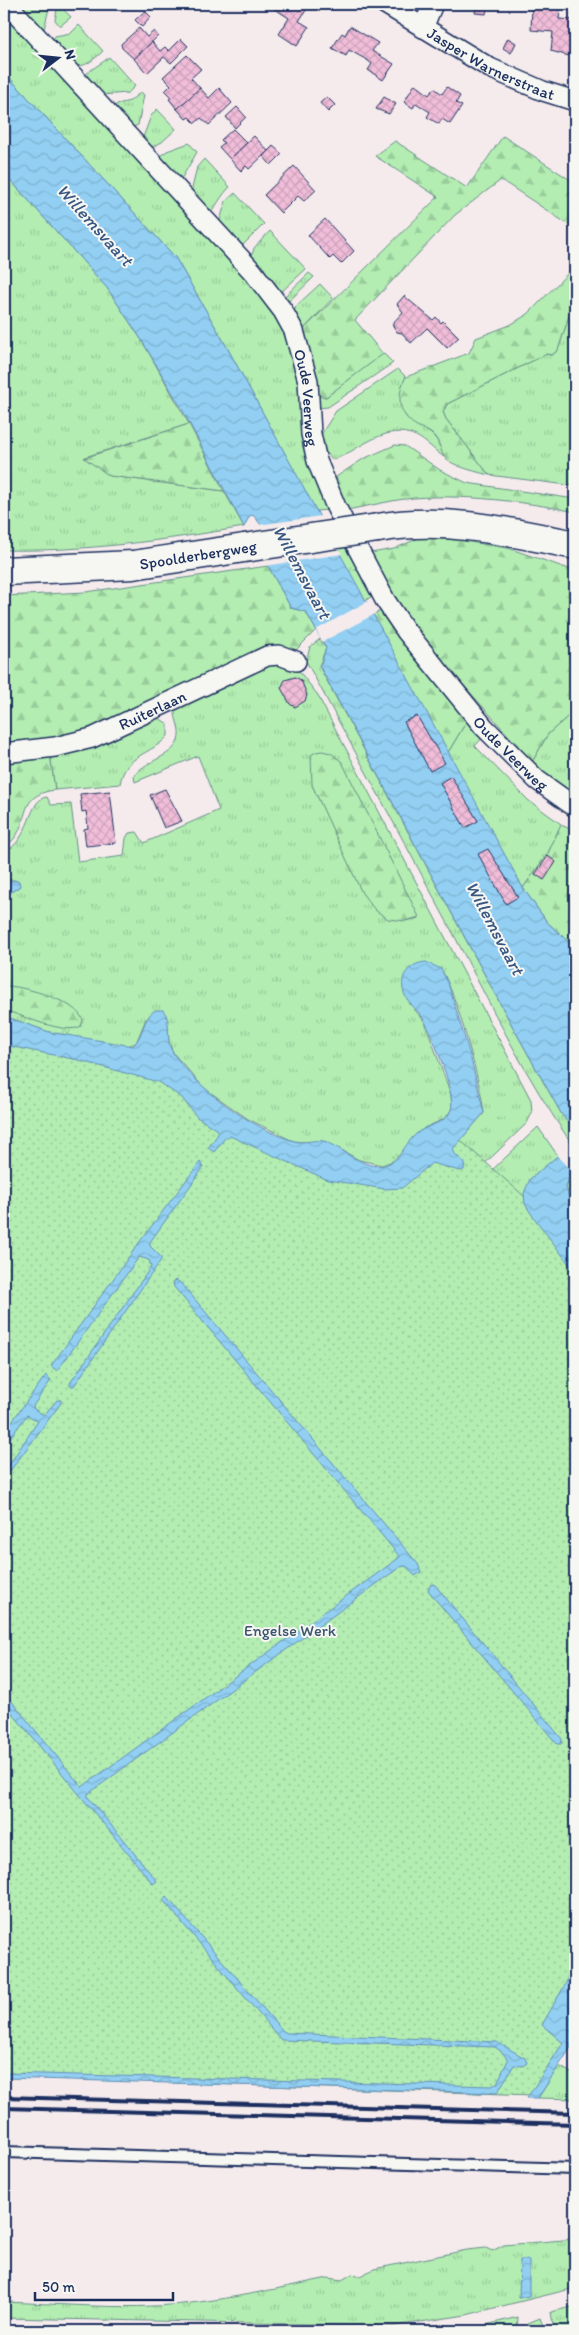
<svg xmlns="http://www.w3.org/2000/svg" width="579" height="2335" viewBox="0 0 579 2335" font-family="Itim,sans-serif">
<defs>
<pattern id="grass-tufts" width="24" height="20" patternUnits="userSpaceOnUse" patternTransform="scale(1.25)"><rect width="24" height="20" fill="#b3edb1"/><path d="M3 7l-1-3M5 7V3M7 7l1-3M15 17l-1-3M17 17v-4M19 17l1-3" fill="none" stroke="#99cc9b"/></pattern>
<pattern id="forest-firs" width="22" height="20" patternUnits="userSpaceOnUse" patternTransform="scale(1.25)"><rect width="22" height="20" fill="#b3edb1"/><path d="M5 1l3.5 6h-7zM16 11l3.5 6h-7z" fill="#99cc9b"/></pattern>
<pattern id="park-dots" width="8" height="8" patternUnits="userSpaceOnUse" patternTransform="scale(1.25)"><rect width="8" height="8" fill="#b3edb1"/><path d="M2 2h.1M6 6h.1" fill="none" stroke="#99cc9b" stroke-width="1.8" stroke-linecap="round"/></pattern>
<pattern id="water-waves" width="16" height="10" patternUnits="userSpaceOnUse" patternTransform="scale(1.25)"><rect width="16" height="10" fill="#92cff2"/><path d="M0 5q4-4 8 0t8 0" fill="none" stroke="#7db2d2"/></pattern>
<pattern id="building-cross-hatch" width="8" height="8" patternUnits="userSpaceOnUse" patternTransform="scale(1.25)"><rect width="8" height="8" fill="#f1bdd9"/><path d="M0 0l8 8M0 8l8-8" fill="none" stroke="#cea3bd"/></pattern>
</defs>
<rect width="100%" height="100%" fill="#f5ebed"/>
<filter id="ink" filterUnits="userSpaceOnUse"><feTurbulence type="fractalNoise" baseFrequency=".02" numOctaves="2"/><feDisplacementMap in="SourceGraphic" scale="10" xChannelSelector="R" yChannelSelector="G"/><feConvolveMatrix kernelMatrix="1 2 1 2 8 2 1 2 1" color-interpolation-filters="sRGB"/></filter>
<g filter="url(#ink)">
<g fill="url(#grass-tufts)" stroke="#678e88" fill-rule="evenodd">
<path d="M17,4H50L44,29L41,30Z"/>
<path d="M58,4L71,17L60,26L55,20Z"/>
<path d="M4,11L240,268L281,322L289,342L329,510L316,511L223,340L175,257L4,72Z"/>
<path d="M79,25L103,51C76,77 73,65 52,42L55,36L71,33Z"/>
<path d="M109,57L135,86L128,93L101,95L84,77C88,70 102,64 109,57Z"/>
<path d="M141,92L144,95L138,125L131,128L113,109L117,104L130,101Z"/>
<path d="M157,109L176,129L162,142L150,148L142,140L151,116Z"/>
<path d="M189,143L197,152L180,181L160,159V156L167,151Z"/>
<path d="M204,159L230,187C222,194 215,209 210,213L191,193L197,167Z"/>
<path d="M4,173L107,288L141,339L189,424L85,457L110,476L224,491L244,527C165,540 84,552 4,550Z"/>
<path d="M235,193L264,224L241,247L219,223L226,201Z"/>
<path d="M270,231L306,269L280,293L251,259L254,248Z"/>
<path d="M309,273L314,277L287,303L283,298Z"/>
<path d="M320,284L333,298L302,331L293,315L296,306Z"/>
<path d="M575,305V486L489,475L446,419L443,412L447,404L546,354L552,355L558,350L571,310Z"/>
<path d="M383,353L393,363L328,407L317,408L316,395L326,397Z"/>
<path d="M398,369L406,377C401,385 401,390 402,399C404,429 422,421 436,439C440,444 442,451 444,457C435,451 426,441 416,436C385,422 360,450 333,460L326,452L323,453L320,436L336,411Z"/>
<path d="M338,524L373,593L372,596L365,601L324,527Z"/>
<path d="M320,639L326,648L319,666L509,1020L562,1115L575,1130V1141L572,1144C527,1080 491,1006 454,935C405,843 355,752 306,661L310,647Z"/>
<path d="M282,663L299,671L317,694L531,1100L532,1113L527,1123L472,1176L385,1189L455,1146L484,1113C481,1085 456,992 441,969L409,1003L425,1022L451,1095L452,1108L448,1115L442,1120L424,1128L395,1160L382,1165L359,1160L333,1145L293,1141L248,1119L204,1088L174,1054L169,1043L168,1026L146,1019L136,1043L127,1046L49,1032L4,1016V1010L19,1014L9,986L4,987V897L20,886L15,880H4V852C31,841 28,798 47,797L51,805L71,804L78,862L124,856L126,838L129,833L137,832L144,843L219,810L198,756L135,782L134,777C143,759 177,758 179,736C180,726 174,718 175,709L266,664ZM312,785L419,917V918L405,921L337,837Z"/>
<path d="M575,710V797L547,777L532,762L548,734Z"/>
<path d="M156,716L168,724V736C151,755 125,754 120,784L55,790L50,754Z"/>
<path d="M468,719L483,737L475,746L528,800L561,824L548,853L523,888L447,754Z"/>
<path d="M538,1127L558,1156L530,1179L525,1204L490,1172Z"/>
<path d="M573,1175L575,1178V1217L566,1187Z"/>
<path d="M559,2066L575,2075V2099L538,2098Z"/>
<path d="M575,2239V2288L466,2315L394,2326L4,2318V2302C63,2304 123,2310 182,2304C232,2299 280,2288 328,2278L342,2280L352,2274L360,2276L374,2269L467,2250L486,2248L492,2251L504,2245Z"/>
<path d="M575,2306V2331H554L551,2312Z"/>
<path d="M518,2317L517,2331H459L466,2330Z"/>
<path d="M540,2318L545,2331H531L528,2323Z"/>
</g>
<g fill="url(#forest-firs)" stroke="#678e88">
<path d="M503,136L575,183V229L501,180L455,215L355,320L383,354L326,397L316,395L302,331L438,197L375,156L395,141L467,188Z"/>
<path d="M575,266V305L571,310L558,350L552,355L546,354L447,404L443,412L446,419L489,475C478,472 449,466 443,455C440,448 439,440 432,434C426,429 415,427 409,420C397,409 398,390 406,377L469,353L476,338L510,325L528,314Z"/>
<path d="M189,424L224,491L110,476L84,458Z"/>
<path d="M395,445L405,446L440,470L467,483L575,499V512C524,501 443,491 392,501C377,504 362,507 347,510L335,486L336,477L363,459Z"/>
<path d="M421,537L457,540L508,548L575,571V710L548,734L532,762L410,625L386,589L371,553L394,549Z"/>
<path d="M268,566L291,608L306,612L316,630L295,651L266,648L258,649L201,679L100,726L55,737L4,745V596L86,592Z"/>
<path d="M380,611L385,613L427,671L468,719L447,754L373,615Z"/>
<path d="M322,751L331,753L342,762L419,917L405,921L388,919L375,910L362,893L312,785L311,755L316,752Z"/>
<path d="M50,754L55,790C12,795 35,827 4,848V761Z"/>
<path d="M561,825L575,831V934L570,943L547,922L523,888L548,853Z"/>
<path d="M9,986C28,988 75,1000 83,1020L81,1026C67,1036 21,1015 4,1010V987Z"/>
</g>
<path fill="url(#park-dots)" stroke="#678e88" d="M4,1031L150,1063L212,1110L373,1178L452,1133L532,1203L575,1255V2004L571,2036L533,2095L4,2077Z"/>
<g fill="url(#water-waves)" stroke="#628fb7">
<path d="M4,72L175,257L223,340L523,888L547,922L575,948V1131L562,1115L509,1020L319,665L321,664L326,648L306,612L291,608L268,566L261,525L254,516L250,515L244,527L182,409L141,339L107,288L4,173Z"/>
<path d="M4,880L19,881L20,886L4,897Z"/>
<path d="M426,962L441,969L448,983L470,1055L484,1113L453,1149L455,1154L465,1163L464,1170L459,1171L432,1163L402,1188L385,1189L328,1180L230,1136L225,1138L214,1152L208,1148L218,1134L217,1130L197,1117L181,1097L158,1082L78,1060L4,1045V1016L49,1032L133,1046C144,1035 142,1019 155,1010H163C173,1021 164,1040 173,1053C197,1088 252,1129 294,1141C305,1144 317,1138 327,1142C346,1150 368,1174 390,1163C401,1157 406,1143 415,1135C425,1124 446,1125 451,1110C456,1094 433,1036 424,1020C418,1009 405,1002 403,989C400,973 412,963 426,962Z"/>
<path d="M575,1141V1172L568,1181L566,1187L575,1217V1272L532,1215L525,1204L524,1193L530,1179Z"/>
<path d="M200,1162L203,1168L150,1242V1246L161,1257V1260L74,1386H70V1383L151,1267L149,1260L139,1257L57,1371L51,1366L141,1240Z"/>
<path d="M176,1280L182,1284L418,1564L421,1572L415,1576L406,1566L400,1567L88,1794V1797L157,1881L153,1884L4,1703V1692L82,1787L400,1557L174,1287L173,1282Z"/>
<path d="M46,1375L51,1380L33,1406L34,1409L44,1415L57,1400H61V1403L4,1479V1468L9,1465L38,1421L27,1415L4,1446V1432Z"/>
<path d="M431,1584L435,1585L562,1739L561,1744H557L435,1599L428,1590Z"/>
<path d="M166,1896L283,2031L287,2033L497,2042L525,2058L527,2063L523,2066L514,2065L497,2093L4,2078V2073L492,2086L497,2083L508,2060L502,2052L495,2047L281,2040L163,1900Z"/>
<path d="M575,1906V2041L538,2098H527L563,2043L542,2025L566,1983L572,1961Z"/>
<path d="M520,2260H529V2296L519,2298Z"/>
</g>
<g fill="#f5ebed">
<path d="M321,516L342,554L265,566L263,533L258,525Z"/>
<path d="M368,601L375,614L322,642L316,630Z"/>
<path d="M571,1142L575,1149V1176L556,1154Z"/>
</g>
<g fill="url(#building-cross-hatch)" stroke="#1b2f5e">
<path d="M267,4H310L299,21L309,27L297,46L279,34L289,18Z"/>
<path d="M466,4H490V7H487L486,14L475,13L476,6Z"/>
<path d="M532,6L560,9L559,19L575,20L573,41H575V50L569,53V56L551,51L553,32L531,30Z"/>
<path d="M145,11L151,17L142,27L135,20Z"/>
<path d="M350,26L378,43L372,51L394,64L383,80L368,70L372,64L367,60L349,50L346,56L332,48L342,33L345,35Z"/>
<path d="M139,28L147,37L154,31L158,36L134,59L122,48L121,44Z"/>
<path d="M508,38L516,43L511,53L503,48Z"/>
<path d="M181,39L188,46L171,63L164,57L147,73L134,59L152,42L160,51L165,47L169,51Z"/>
<path d="M187,55L201,69L191,78L200,88L177,109L169,99L171,97L165,91L171,85L163,77Z"/>
<path d="M415,84L429,95L434,88L442,94L447,87L460,96L456,103L462,106L450,124L442,119L439,124L427,117L430,112L416,103L413,108L404,102Z"/>
<path d="M200,88L209,98L219,88L232,103L209,125L201,118L195,123L189,117L186,119L177,109Z"/>
<path d="M327,97L335,105L328,112L320,103Z"/>
<path d="M384,97L396,104L389,114L376,109Z"/>
<path d="M237,107L246,117L235,128L226,117Z"/>
<path d="M233,129L247,143L230,159L219,147L224,143L221,140Z"/>
<path d="M254,136L268,151L249,169L246,166L241,171L230,159Z"/>
<path d="M273,146L282,154L271,165L263,156Z"/>
<path d="M294,166L316,190L304,201L298,196L281,213L264,195Z"/>
<path d="M325,219L354,251L341,264L333,256L330,259L308,235Z"/>
<path d="M404,296L433,320L436,317L441,323L443,321L459,337L447,348L427,328L411,343L402,333L397,332L392,324L403,312L397,304Z"/>
<path d="M295,677L301,680L307,695L305,701L295,707L290,704L281,688L285,680Z"/>
<path d="M417,716L445,763L430,771L404,722Z"/>
<path d="M451,776L478,821L465,828L440,783Z"/>
<path d="M165,789L182,821L164,828L150,795Z"/>
<path d="M110,791L116,843L86,846L84,829L88,828L86,811L82,812L80,794Z"/>
<path d="M488,849L518,897L506,904L478,854Z"/>
<path d="M548,856L556,862L544,880L535,874Z"/>
</g>
<g fill="none" stroke-linecap="round" stroke-linejoin="round">
<g stroke="#1b2f5e" stroke-width="14">
<path id="service" d="M4,2152L575,2169"/>
</g>
<g stroke="#1b2f5e" stroke-width="22">
<g id="minor">
<path id="s1" d="M7,4L253,272L283,311L294,331L308,381L311,434L317,461L336,507L385,600L406,631L484,727L537,780L575,807"/>
<path id="s2" d="M385,4L490,68L543,91L575,101"/>
<path d="M423,28L433,4"/>
<path id="s3" d="M4,753L55,747L92,738L267,656L279,655L296,661"/>
</g>
</g>
<g stroke="#1b2f5e" stroke-width="31">
<g id="secondary">
<path d="M378,528C444,516 511,532 575,545"/>
<path d="M4,571L133,565L244,548"/>
</g>
</g>
<use href="#service" stroke="#f6f6f2" stroke-width="10"/>
<use href="#minor" stroke="#f6f6f2" stroke-width="19"/>
<use href="#secondary" stroke="#f6f6f2" stroke-width="28"/>
<g stroke="#1b2f5e" stroke-width="4">
<path d="M4,2097L575,2113"/>
<path d="M4,2108L575,2124"/>
</g>
<g stroke="#1b2f5e" stroke-width="31" stroke-linecap="butt">
<path id="secondary-bridge" d="M244,548L378,528"/>
</g>
<use href="#secondary-bridge" stroke="#f6f6f2" stroke-width="28"/>
</g>
</g>
<g text-anchor="middle" dominant-baseline="central" stroke-width="4" stroke-linejoin="round" paint-order="stroke">
<g font-size="16" fill="#1b2f5e" stroke="#f6f6f2">
<text stroke="none"><textPath href="#s2" startOffset="122">Jasper Warnerstraat</textPath></text>
<text stroke="none"><textPath href="#s1" startOffset="504">Oude Veerweg</textPath></text>
<text transform="translate(198 555) rotate(-9)">Spoolderbergweg</text>
<text stroke="none"><textPath href="#s3" startOffset="156">Ruiterlaan</textPath></text>
<text stroke="none"><textPath href="#s1" startOffset="922">Oude Veerweg</textPath></text>
</g>
<g font-size="16" fill="#39556f" stroke="#f6f6f2">
<text x="290" y="1630">Engelse Werk</text>
</g>
<g font-size="18" font-style="italic" fill="#395783" stroke="#f6f6f2">
<text transform="translate(95 225) rotate(48)">Willemsvaart</text>
<text transform="translate(302 572) rotate(62)">Willemsvaart</text>
<text transform="translate(495 928) rotate(62)">Willemsvaart</text>
</g>
</g>
<rect width="579" height="2335" fill="none" stroke="#f6f6f2" stroke-width="20"/>
<rect x="10" y="10" width="559" height="2315" fill="none" stroke="#1b2f5e" stroke-width="2" filter="url(#ink)"/>
<g transform="translate(58 58) rotate(74)" stroke="#f6f6f2" stroke-width="4" paint-order="stroke">
<path d="M0-4L9 19L0 12L-9 19Z" fill="#1b2f5e"/>
<text y="-8" font-size="14" font-weight="bold" text-anchor="middle" fill="#1b2f5e">N</text>
</g>
<path d="M35 2292v8h138v-8" fill="none" stroke="#1b2f5e" stroke-width="2.5"/>
<text x="42" y="2292" font-size="15" fill="#1b2f5e" stroke="#f6f6f2" stroke-width="4" paint-order="stroke">50 m</text>
</svg>
